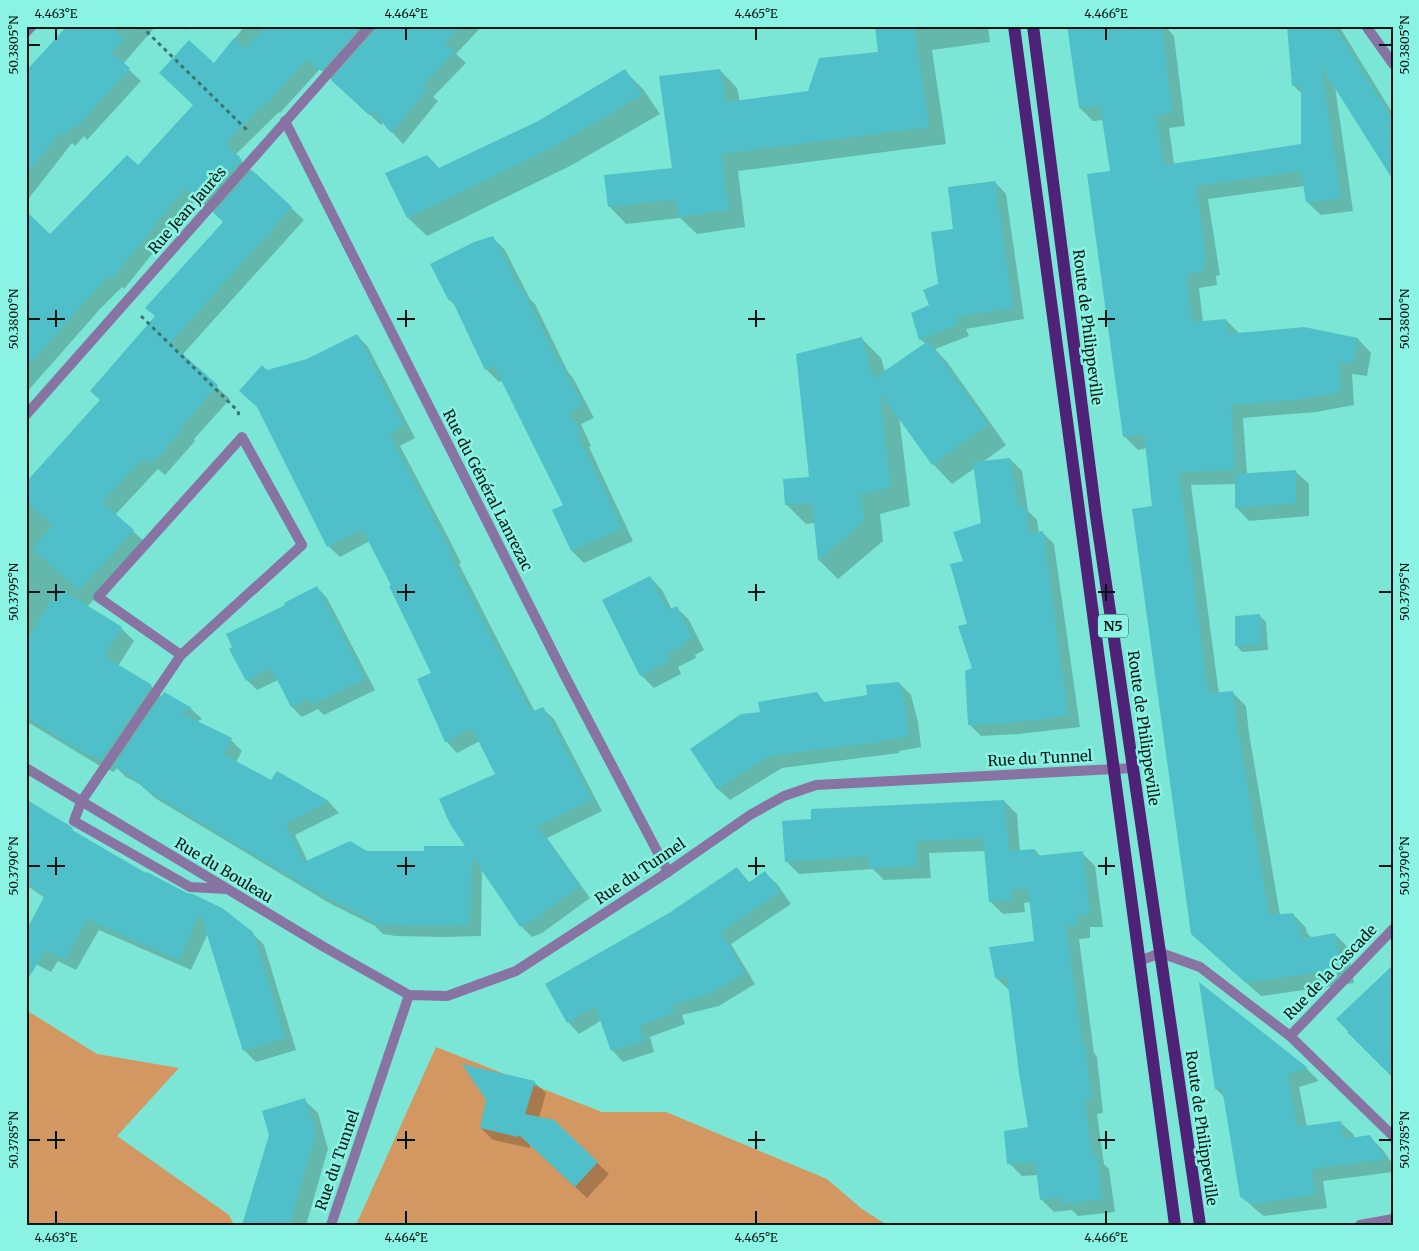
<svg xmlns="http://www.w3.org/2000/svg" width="1419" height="1251" viewBox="0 0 1419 1251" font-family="Merriweather,serif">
<rect width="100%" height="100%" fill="#7ce6d6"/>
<g fill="#d39861">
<path d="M26,1010L97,1054L179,1068L117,1136L229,1215L234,1225H26Z"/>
<path d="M436,1047L602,1112H666L827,1179L862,1209L887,1225H356Z"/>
</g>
<g fill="#0003">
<path d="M70,26H156L123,64L141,81L87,140L84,136L75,146L72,143L26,202V73Z"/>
<path d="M181,26H189L185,30Z"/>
<path d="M245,26H482L456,54L466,63L433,97L438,101L403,144L383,122L381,125L320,69L280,113L279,112L236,154L240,157L238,158L304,220L182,355L230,399L194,439L195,441L165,475L158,469L115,515L146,543L87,607L121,628L134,641L118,666L151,686L162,697L164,694L191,709L202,719L196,722L231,740L242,751L236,762L272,782L277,772L329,802L339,813L295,835L308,862L367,852H425L467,847L497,774L480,741L457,753L446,741L419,680L433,674L392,585L370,541L340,557L328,546L267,371L307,360L357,335L368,347L415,438L400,446L449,539L461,563L459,564L495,635L535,712L542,708L554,719L602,811L547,838L590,898L542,933L532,937L521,926L482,869L481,936L443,937L396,936L383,934L375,926L331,904L155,798L141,785L126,777L117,768L114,772L100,766L26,721V485L101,400L156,317L224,222L197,198L124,289L122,287L100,309L26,393V265L50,236L138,166L194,105L214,64Z"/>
<path d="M876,26H988L990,42L932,50L946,144L738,171L745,227L697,234L680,218L626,224L609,206L673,169L720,70L737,88L740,102L809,92L880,53Z"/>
<path d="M1069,26H1165L1174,36L1185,126L1169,128L1174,164L1303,146V95L1294,86L1288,26H1339L1393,114V174L1335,86L1353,211L1321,215L1307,202L1304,186L1208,199L1220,275L1216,276L1217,285L1199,288L1203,322L1226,320L1239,333L1304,329L1358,339L1371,353L1367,376L1352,374L1354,405L1316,412L1243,418L1247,474L1295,471L1309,484V516L1249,521L1236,507V484L1191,485L1219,694L1233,693L1246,706L1249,733L1280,915L1293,914L1306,928L1307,933L1312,938L1335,934L1348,948L1354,983L1261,996L1206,947L1147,448L1138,450L1124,436L1112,172L1104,120L1093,121L1080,108Z"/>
<path d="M624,70L643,89L660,114L572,165L427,236L408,218L387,173L440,169L539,122Z"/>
<path d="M995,182L1006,194L1024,319L966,329L969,336L935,349L947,362L1006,445L983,462L1010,459L1022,471L1028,511L1037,520L1039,533L1042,532L1054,544L1080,727L1019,734L981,736L969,724L974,669L968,625L964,562L982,523L975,468L952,484L933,464L899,416L910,506L880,514L883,541L838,579L819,560L815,523L806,524L786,504L810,478L862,339L881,358L885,372L926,344L920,339L930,306L939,285L955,230Z"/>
<path d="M492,237L505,250L530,299L535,304L568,372L573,378L594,418L581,424L591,446L589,447L633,541L584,563L572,551L565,505L503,380L499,382L486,369L456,307L450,300Z"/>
<path d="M650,577L662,590L672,610L677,608L689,620L704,650L695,655L696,658L678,667L681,674L654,688L641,675Z"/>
<path d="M317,587L327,598L375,690L324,715L318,709L302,717L292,707L278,680L257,690L247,680L286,605Z"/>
<path d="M1259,615L1266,622L1268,650L1242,652L1236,645Z"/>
<path d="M899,683L911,695L918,722L921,747L899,751V753L782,768L730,800L718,789L692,749L761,713L816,694L825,703L869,696Z"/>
<path d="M26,799L72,829L77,835L252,933L264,945L296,1050L256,1062L244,1050L208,933L191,970L99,930L76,970L58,961L51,972L30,961L45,898L26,885Z"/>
<path d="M1004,801L1017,814L1020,852L1035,850L1041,857L1082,853L1095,866L1103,927H1090V938L1079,939L1094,1053L1097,1057L1101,1094L1103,1113L1097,1114L1104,1164L1109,1169L1115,1212L1078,1216L1072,1210L1054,1212L1041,1199L1038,1175L1022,1176L1009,1163L1030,1128L1010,991L996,978L1035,942L1031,902L1024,903L1025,912L1003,914L990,901L985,851L929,853L931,878L884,880L873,869L799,874L786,861Z"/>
<path d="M737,868L750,883L765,873L777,884L791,904L731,944L755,984L719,1006L682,1015L685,1024L650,1037L654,1052L623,1062L612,1050L602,1020L579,1034L568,1022L670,914Z"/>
<path d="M1200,985L1307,1069L1319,1081L1299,1087L1307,1127L1341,1123L1354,1135V1139L1370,1137L1383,1150L1393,1165V1172L1323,1181L1327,1208L1264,1216L1255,1209L1242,1196L1225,1098L1216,1089Z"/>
<path d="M534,1082L546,1093L539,1118L553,1121L609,1174L587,1198L531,1145L530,1148L493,1140L481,1128L487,1100Z"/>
<path d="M304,1100L318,1113L328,1149L306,1225H244Z"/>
</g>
<g fill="#4fc0c9">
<path d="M67,26H111L124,39L112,53L130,68L75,129L72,126L63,136L60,133L26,176V71Z"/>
<path d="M266,26H361L321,71L307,59L268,102L267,101L226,142L229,144L227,147L242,160L203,204L185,188L112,279L109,276L88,298L26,369V211L50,234L127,155L138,165L193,105L159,73L189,40L214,63L234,38L245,48Z"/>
<path d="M377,26H460L444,44L455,51L423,85L427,89L391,133L373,111L369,115L331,80L375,31Z"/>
<path d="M875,26H914L929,127L721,154L729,210L678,217L676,199L608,207L604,175L672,168L659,76L720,69L726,102L808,91L819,58L878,52Z"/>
<path d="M1067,26H1162L1172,113L1156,115L1164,165L1301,144V85L1292,86L1287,26H1334L1393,121V180L1321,66L1341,198L1306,202L1301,171L1196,186L1207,262L1203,263L1204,271L1187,274L1191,322L1226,319L1228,334L1304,327L1358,338L1354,363L1339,361L1341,392L1302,399L1231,405L1235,470L1179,472L1208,693L1233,691L1236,719L1269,915L1293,913L1295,923H1299L1301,939L1335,933L1341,969L1246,983L1191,934L1132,509L1152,506L1144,434L1123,437L1087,174L1110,171L1100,106L1079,108Z"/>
<path d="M625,69L642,95L553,147L407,218L385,173L427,155L439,168L538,121Z"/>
<path d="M252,170L292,207L170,343L218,385L182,426L184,427L151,464L144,457L102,502L134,530L79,590L33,549L53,525L26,502V482L100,400L90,391L155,316L145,308L223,222L214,213Z"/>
<path d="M995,181L1013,308L956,317L958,324L919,340L911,313L929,305L923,290L938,284L931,232L953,229L948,187Z"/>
<path d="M493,236L521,291L523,290L559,364L561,363L582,405L569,412L580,433L577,434L622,528L571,551L552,510L563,505L494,366L485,370L452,300L449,301L430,264L474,242Z"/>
<path d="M357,334L404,426L389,434L438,527L451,552L449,553L484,623L531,712L543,707L592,800L537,826L580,886L530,922L529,921L520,927L472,856L470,925L431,926L384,925L371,923V919L319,893L283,872L142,787L143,785L134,780L135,778L114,766L164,692L192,708L181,713L232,738L223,754L271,780L277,771L329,801L285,824L304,862L350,841L367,851H424V846H465L450,824L439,799L495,774L472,728L445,742L417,679L431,673L389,586L391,585L362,529L327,547L257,407L239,391L262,365L267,370L307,359Z"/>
<path d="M862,337L873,379L928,341L988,425L932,465L879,391L891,487L861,494L864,521L818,561L812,503L785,505L783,479L809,477L796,354Z"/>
<path d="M1010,458L1018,507L1025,506L1029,533L1043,531L1068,716L1006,723L968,725L965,671L972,668L958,626L967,624L950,564L963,561L953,532L981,523L973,462Z"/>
<path d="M1296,470V503L1235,508V474Z"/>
<path d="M650,576L667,610L677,606L692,637L683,642L685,645L666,654L669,661L640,676L602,600Z"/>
<path d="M317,586L365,679L312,705L309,698L291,707L271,668L246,681L229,649L232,647L226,634L285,605L284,603Z"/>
<path d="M59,588L122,627L104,656L152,685L101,760L87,753V754L26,717V642Z"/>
<path d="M1260,614L1262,644L1235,646V616Z"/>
<path d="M899,682L906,709L909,736L887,740V741L769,756L717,789L690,749L741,714L760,712L758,702L817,692L824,702L867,695L866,685Z"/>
<path d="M26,800L69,825L73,828L72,830L146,873L147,872L187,893L193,894L222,908L253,932L285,1038L243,1051L200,912L179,960L87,919L65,960L46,950L26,982V931L45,895L26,883Z"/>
<path d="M1004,800L1009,851L1035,849V856L1083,851L1090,914H1078V925L1066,926L1082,1043L1085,1042L1089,1080L1091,1100L1085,1101L1092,1155H1097L1103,1199L1063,1204L1062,1197L1040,1200L1035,1162L1007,1164L1004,1131L1028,1127L1019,1073L1007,977L995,978L989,947L1034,941L1028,888L1012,890L1013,899L989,902L983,838L917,841L918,866L869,868V856L785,862L782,821L811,819V809Z"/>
<path d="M737,867L748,883L765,871L780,892L721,932L745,973L708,995L672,1004L674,1013L639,1026L644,1041L611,1051L595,1006L567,1023L545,984L669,913Z"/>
<path d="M1393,965V1078L1347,1032L1348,1031L1336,1019Z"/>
<path d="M1199,982L1308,1068L1287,1074L1297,1127L1341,1121L1344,1139L1370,1135L1385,1159L1311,1169L1315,1195L1251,1204L1240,1197L1222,1088L1215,1089Z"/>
<path d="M462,1064L535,1081L525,1114L554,1120L598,1162L575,1187L519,1135L518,1137L480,1128L486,1100Z"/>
<path d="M305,1098L316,1135L289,1225H242L269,1135L262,1111Z"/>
</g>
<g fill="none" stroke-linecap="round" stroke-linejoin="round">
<g stroke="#3a766d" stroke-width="3" stroke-dasharray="4 4" stroke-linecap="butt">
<path d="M141,26L249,132"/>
<path d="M141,316L238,411L239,416"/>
</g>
<path stroke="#8774a3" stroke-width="10" d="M181,655L302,545L242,437L98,597L181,655L81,802L74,821L190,887L226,889"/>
<g stroke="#8774a3" stroke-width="10">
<path d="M1366,26L1393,64"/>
<path d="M26,32L32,26"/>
<path d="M285,121L566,678L668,872"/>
<path d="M26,415L370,26"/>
<path d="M26,768L324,947L409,995"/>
<path d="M1139,961L1161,953L1200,967L1290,1036L1393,1136"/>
<path d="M1290,1036L1393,929"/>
<path d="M331,1225L409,995L447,996L516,971L668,872L750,815L784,796L816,785L1133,768"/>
<path d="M1360,1225L1393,1219"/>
</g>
<g stroke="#4d2277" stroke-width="12">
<path d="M1014,26L1175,1225"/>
<path d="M1033,26L1096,516L1200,1225"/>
</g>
</g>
<path fill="none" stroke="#011613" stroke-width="2" d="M56,28V40M406,28V40M756,28V40M1106,28V40M28,45H40M1379,45H1392M56,310V327M406,310V327M756,310V327M1106,310V327M28,319H40M47,319H65M397,319H415M748,319H765M1098,319H1115M1379,319H1392M56,584V601M406,584V601M756,584V601M1106,584V601M28,592H40M47,592H65M397,592H415M748,592H765M1098,592H1115M1379,592H1392M56,857V875M406,857V875M756,857V875M1106,857V875M28,866H40M47,866H65M397,866H415M748,866H765M1098,866H1115M1379,866H1392M56,1131V1149M406,1131V1149M756,1131V1149M1106,1131V1149M28,1140H40M47,1140H65M397,1140H415M748,1140H765M1098,1140H1115M1379,1140H1392M56,1211V1224M406,1211V1224M756,1211V1224M1106,1211V1224"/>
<g text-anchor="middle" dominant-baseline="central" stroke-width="5" stroke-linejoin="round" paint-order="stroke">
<rect fill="#8af3e3" stroke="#2a5851" stroke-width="1" x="1098" y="614.5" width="30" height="23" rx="4"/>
<g font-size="14" font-weight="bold" fill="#011613">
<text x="1113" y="626">N5</text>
</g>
<g font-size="15" fill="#011613" stroke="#8af3e3">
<text transform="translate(187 210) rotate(-49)">Rue Jean Jaurès</text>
<text transform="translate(1088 327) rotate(83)">Route de Philippeville</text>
<text transform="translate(488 490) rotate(63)">Rue du Général Lanrezac</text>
<text transform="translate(1144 728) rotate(82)">Route de Philippeville</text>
<text transform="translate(1040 758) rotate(-3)">Rue du Tunnel</text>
<text transform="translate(224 870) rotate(31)">Rue du Bouleau</text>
<text transform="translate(640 871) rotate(-34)">Rue du Tunnel</text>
<text transform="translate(1330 972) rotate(-46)">Rue de la Cascade</text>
<text transform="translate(1202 1128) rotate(82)">Route de Philippeville</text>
<text transform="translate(337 1160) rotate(-71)">Rue du Tunnel</text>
</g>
</g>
<rect width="1419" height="1251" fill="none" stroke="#8af3e3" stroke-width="55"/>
<rect x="28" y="28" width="1364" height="1196" fill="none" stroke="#011613" stroke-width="2"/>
<g font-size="12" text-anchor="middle" fill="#011613">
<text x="56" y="18">4.463°E</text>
<text x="406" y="18">4.464°E</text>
<text x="756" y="18">4.465°E</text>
<text x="1106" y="18">4.466°E</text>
<text transform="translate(14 45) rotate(-90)" y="4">50.3805°N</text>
<text transform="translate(1405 45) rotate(-90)" y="4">50.3805°N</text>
<text transform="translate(14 319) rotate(-90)" y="4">50.3800°N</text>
<text transform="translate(1405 319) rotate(-90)" y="4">50.3800°N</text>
<text transform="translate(14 592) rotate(-90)" y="4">50.3795°N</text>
<text transform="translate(1405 592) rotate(-90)" y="4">50.3795°N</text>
<text transform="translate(14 866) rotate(-90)" y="4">50.3790°N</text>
<text transform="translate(1405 866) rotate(-90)" y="4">50.3790°N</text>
<text transform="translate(14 1140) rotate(-90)" y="4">50.3785°N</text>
<text transform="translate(1405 1140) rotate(-90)" y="4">50.3785°N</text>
<text x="56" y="1242">4.463°E</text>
<text x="406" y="1242">4.464°E</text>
<text x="756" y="1242">4.465°E</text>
<text x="1106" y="1242">4.466°E</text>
</g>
</svg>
